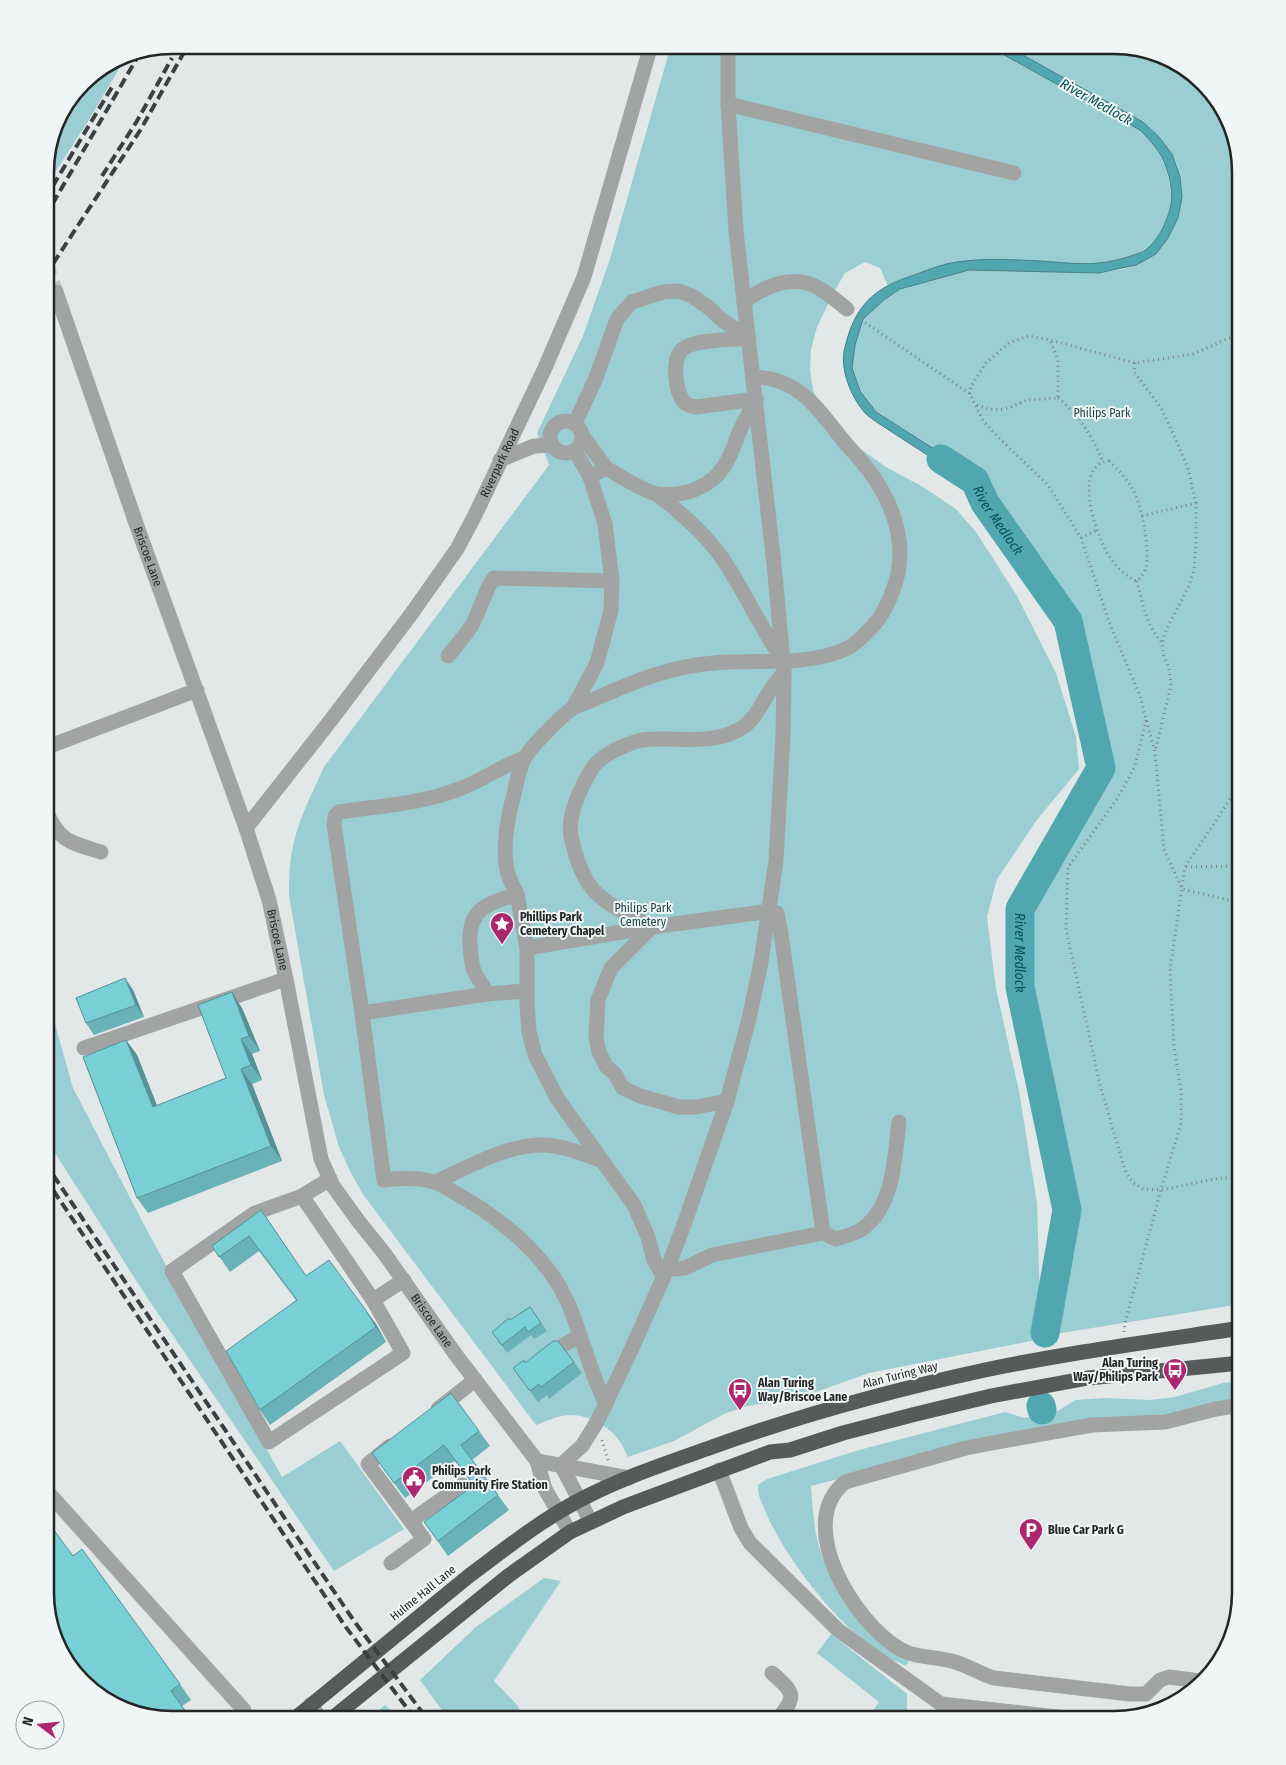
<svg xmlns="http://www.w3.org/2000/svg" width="1286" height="1765" viewBox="0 0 1286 1765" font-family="'Fira Sans Condensed',sans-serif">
<rect width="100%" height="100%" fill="#e2e8e8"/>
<g fill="#9aced2">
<path d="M671,45H986L1140,130C1161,150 1169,168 1171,197C1173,215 1159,243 1142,251C1114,266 1083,262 1053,264C1009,267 965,270 921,272L902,279L888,286L880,268L865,262L845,273L834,292L817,327L811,349L810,370L813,390L822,408L851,442L886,467L923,487L956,509L976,532L1017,596L1056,673L1076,737L1079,769L1036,821L997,879L987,917L996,989L1019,1091L1037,1203L1041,1339L869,1373L799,1398L747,1406L724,1414L674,1441L628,1457C625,1452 623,1445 619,1440C609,1426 588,1415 571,1415C559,1415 547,1421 536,1425L362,1193L350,1171L339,1147L324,1095L289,896C289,878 289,860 294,842C300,816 313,791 324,767L549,465L537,433L583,336L610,259Z"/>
<path d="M1005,45H1122L1178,62L1224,108L1241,172V1304L1049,1335L1071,1210L1022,986L1023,909L1103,768L1070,619L987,502L978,477L876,412L860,391L852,369L855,345L863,319L885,299L900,289L969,270L1099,273C1111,271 1127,270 1137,264C1157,252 1174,233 1180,211L1158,136L1143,122Z"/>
<path d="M128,54L88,121L45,188V163L54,129L92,74L123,55Z"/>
<path d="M53,1017L73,1088L149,1234L282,1477L340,1441L404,1529L334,1571L146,1296L45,1137V1019Z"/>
<path d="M1241,1381V1399L1172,1416L853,1475L811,1486C812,1500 813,1514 815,1528C822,1575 862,1644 910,1659L906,1666C897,1661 886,1658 878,1652C835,1622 786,1559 765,1511C762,1502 757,1495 758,1485L767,1479L859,1450L1005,1412L1024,1418L1058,1411L1075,1400L1104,1398L1150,1400L1175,1397L1223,1383Z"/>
<path d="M544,1578L561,1581L494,1681L517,1705L526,1720H449L420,1680L476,1627Z"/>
<path d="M831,1634L907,1694V1712L911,1720H867L879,1702L817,1653Z"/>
<path d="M385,1705L401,1720H376L379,1710Z"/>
</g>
<path fill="#51a7af" stroke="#448086" d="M986,45H1005L1143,122L1158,136L1172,154L1180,177L1182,197L1178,218L1168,238L1156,254L1136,265L1099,273L969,270L900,289L885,299L863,319L855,345L852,368L860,391L876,412L978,477L969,482L878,423C874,420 869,417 866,414C851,398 839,368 845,347C855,306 873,288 914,275C930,269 948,262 965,261C990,258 1016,260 1041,261C1066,263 1092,266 1117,260C1125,258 1134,255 1142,252C1157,244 1168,221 1171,204C1173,194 1170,177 1166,167C1162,153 1150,140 1140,130Z"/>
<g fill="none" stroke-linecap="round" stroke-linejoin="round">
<g stroke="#51a7af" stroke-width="29">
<path id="s1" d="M941,459L975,481L985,503L1068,621L1101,768L1020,909V987L1067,1210L1045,1333"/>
<path d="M1041,1406L1042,1410"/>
</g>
<path stroke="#bcc1c1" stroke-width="15" stroke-dasharray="15 8" stroke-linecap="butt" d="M45,261L56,292"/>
<g stroke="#808484" stroke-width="3" stroke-dasharray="1 4" stroke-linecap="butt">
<path d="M857,317L970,394L983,421L1000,439L1048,485L1081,538L1109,622L1140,696L1155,753L1164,849L1182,889L1241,903"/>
<path d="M1135,363L1134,372L1161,408L1172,431L1188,468L1196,503V542L1194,570L1188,588L1166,630L1162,644L1164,656L1169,668L1171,685L1155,752"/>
<path d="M970,394L971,386L986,363L1009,343L1028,336L1050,340L1135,363L1193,354L1241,333"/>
<path d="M1058,398C1081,417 1091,435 1103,462"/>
<path d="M977,405L988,409L999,410L1011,407L1027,400L1058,398V360L1050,340"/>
<path d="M1109,461C1118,469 1126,478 1132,488C1142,504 1150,549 1146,568C1144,573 1141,577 1137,581C1122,575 1110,560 1103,545C1094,527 1074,464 1109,461Z"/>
<path d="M1142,516L1196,503"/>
<path d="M1081,538L1097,530"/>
<path d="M1137,581C1143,604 1146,625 1162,643"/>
<path d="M1146,720L1135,766L1117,799L1068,867L1066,930L1100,1085L1125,1170L1132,1182L1143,1189L1161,1190L1220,1178L1241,1177"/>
<path d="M1186,867L1234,866L1241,862"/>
<path d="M1124,1332L1125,1323L1161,1190L1181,1123V1091L1174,1047L1170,969L1185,867L1241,783"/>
<path d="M602,1440L608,1460"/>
</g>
<g stroke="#a2a4a4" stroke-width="15">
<path d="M728,104L1014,173"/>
<path id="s2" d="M56,292L138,529L246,828L269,900L286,979L321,1159L333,1186L359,1222L384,1253L456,1355L537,1461L545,1489L570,1532"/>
<path d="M744,302C765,285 794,274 819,288C829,294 838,302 847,309"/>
<path d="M748,338C733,340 694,339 683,349C671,358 675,393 685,403C689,406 692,406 696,407L756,399"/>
<circle cx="566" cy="437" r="16"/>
<path d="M575,423L596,378L617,319L632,302L663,292L679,291L692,296L708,307L722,320L748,338"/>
<path d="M575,451L590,477L606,468L582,435"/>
<path d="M500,460L534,446L552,445"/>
<path d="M606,468C619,475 644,492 658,494C683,497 711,488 725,465C732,454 735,442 740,430C745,420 751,409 756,399"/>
<path d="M657,494C680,512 705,533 722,558C744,590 760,627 782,659"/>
<path d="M448,656C456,646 465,636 472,625C479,613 487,585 494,578L612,581"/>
<path d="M573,708L597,663L611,610L612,581L605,524L590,477"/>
<path d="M45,732L47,748"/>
<path d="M45,748L197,690"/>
<path d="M524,758C501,766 482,781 459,789C421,804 378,806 339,812L335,816L334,825L362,1013L384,1180C401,1178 417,1177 434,1182C442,1184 450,1190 457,1194C499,1217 547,1256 567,1301C582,1334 589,1371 606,1404"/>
<path d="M45,809C60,842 68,842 101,852"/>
<path id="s3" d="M246,828L331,720L412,613L457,549L475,515L544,370L584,277L651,45"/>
<path d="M517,894C514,888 510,881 508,874C501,848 508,815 515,790C517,780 520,766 525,757C533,745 561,716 573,708C580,704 589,702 597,698C635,681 672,666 715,663C759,659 805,667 846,649C856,645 864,635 872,627C882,617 888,604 893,590C912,541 889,491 855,454C824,421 806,377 753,377"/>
<path d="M527,948L652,927L770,911L777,913L781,934L823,1233"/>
<path d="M526,991L487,994C484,986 478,979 474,971C471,963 471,953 470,944C468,908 488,904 517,894L527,948V1005L529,1032L535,1055L557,1098L634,1205L648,1237L654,1260L663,1276"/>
<path d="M362,1013L487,994"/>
<path d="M84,1048L286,979"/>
<path d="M727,1101L696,1107H679L640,1096L623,1088L615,1074L606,1066L599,1052L596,1037L598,1000L611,968L652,927C602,901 583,895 571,836C568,819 575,801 583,785C586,779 589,772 594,766C599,759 608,754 615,750C624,746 634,741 643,740C677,736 714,747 743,727C755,719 761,705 768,694C773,686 779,679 784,672"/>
<path d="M435,1182C469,1167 507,1144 545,1145C564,1146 583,1154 600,1160"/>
<path d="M302,1196L255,1213L172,1271L269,1442L403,1353L373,1300L302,1196L330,1179"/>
<path d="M668,1267L675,1269L685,1268L712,1255L823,1233L836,1239C845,1236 855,1234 862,1229C895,1205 894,1159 899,1122"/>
<path d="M373,1300L404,1280"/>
<path d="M565,1344L580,1336"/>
<path d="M438,1409L475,1380"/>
<path d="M390,1446L368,1464L424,1539L391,1563"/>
<path d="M537,1461L629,1478"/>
<path d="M561,1465L582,1446L597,1422L632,1348L668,1267L686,1219L727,1101L749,1019L761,962L776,861L783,736L784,672L774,564L736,231L728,104V45"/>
<path d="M561,1465L591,1522"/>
<path d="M719,1470L741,1528L750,1543L838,1630L941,1704L1084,1720"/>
<path d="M45,1489L244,1710"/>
<path d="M411,1521L462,1485"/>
<path d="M1237,1609L1241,1572"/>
<path d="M772,1673C795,1693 797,1696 777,1720"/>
<path d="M1200,1681L1169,1677L1160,1680L1146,1694H1130L994,1678C980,1674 969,1666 955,1662C936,1656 918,1659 900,1649C855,1623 793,1525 845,1482L966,1448L1003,1441L1092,1425L1165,1422L1216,1409L1241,1405"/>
<path d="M311,1704L321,1720"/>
</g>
<g stroke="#555a5a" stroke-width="15">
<path d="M293,1720L470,1575C505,1549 540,1521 578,1501C621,1478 667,1463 712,1447C801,1415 893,1390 985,1370C1070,1352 1156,1341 1241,1328"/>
<path d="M330,1720L508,1576L570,1532L623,1507L770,1452L790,1450L843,1433L916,1414L991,1396L1088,1378L1241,1363"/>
</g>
<g stroke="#3d4040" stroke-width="4" stroke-dasharray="10 5" stroke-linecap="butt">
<path d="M102,176L137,121L172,58"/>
<path d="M45,199L112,87"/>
<path d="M45,217L141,51"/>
<path d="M45,276L141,129L188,45"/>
<path d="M45,1163L354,1621L428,1720"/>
<path d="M45,1178L345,1626L416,1720"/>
</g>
</g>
<g fill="#68b2b8">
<path d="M133,990L144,1017L94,1035L86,1023Z"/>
<path d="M242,1008L260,1051L252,1054L262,1080L252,1084L282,1161L148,1213L137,1198L126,1040L137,1055L157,1106L226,1078Z"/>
<path d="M261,1210L306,1276L376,1324L386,1342L270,1425L260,1410L296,1300L259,1251L230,1272L212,1246Z"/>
<path d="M530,1307L547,1331L534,1339L531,1335L507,1353L492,1332Z"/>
<path d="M574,1362L582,1373L549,1399L547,1395L538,1402L513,1368L525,1363Z"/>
<path d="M479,1431L490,1446L472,1460L509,1510L448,1556L424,1522L474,1485L469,1479L455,1461L405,1498L372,1453Z"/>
<path d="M73,1556L180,1684L191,1700L182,1706Z"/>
</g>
<g fill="#559196">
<path d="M125,978L133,990L144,1017L136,1005Z"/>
<path d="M232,992L242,1008L260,1051L249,1036Z"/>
<path d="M241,1039L252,1054L262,1080L251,1065Z"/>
<path d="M126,1040L137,1055L164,1123L153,1107Z"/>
<path d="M241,1069L252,1084L282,1161L271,1146Z"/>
<path d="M365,1309L376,1324L386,1342L376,1327Z"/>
</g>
<g fill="#79cfd6" stroke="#559196">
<path d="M125,978L136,1005L86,1023L76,998Z"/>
<path d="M232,992L249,1036L241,1039L251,1065L241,1069L271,1146L137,1198L83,1057L126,1040L153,1107L226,1078L198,1005Z"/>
<path d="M261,1210L306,1276L329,1260L365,1309L376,1327L260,1410L226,1351L297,1300L249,1236L219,1257L212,1246Z"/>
<path d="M530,1307L541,1323L528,1332L525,1327L502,1345L492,1332L509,1318L510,1320Z"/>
<path d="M553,1341H558L574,1362L541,1387L539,1384L530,1391L513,1368L524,1360L525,1363Z"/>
<path d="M451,1393L479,1431L461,1445L498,1495L438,1541L424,1522L474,1485L458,1464L444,1445L394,1483L372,1453Z"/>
<path d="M45,1518L73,1556L82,1549L180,1684L171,1691L192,1720H164L108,1703L62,1657L45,1593Z"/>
</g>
<defs>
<g id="sight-pin" transform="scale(1.25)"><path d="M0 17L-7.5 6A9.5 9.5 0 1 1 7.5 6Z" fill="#ad276f" stroke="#f0f5f5"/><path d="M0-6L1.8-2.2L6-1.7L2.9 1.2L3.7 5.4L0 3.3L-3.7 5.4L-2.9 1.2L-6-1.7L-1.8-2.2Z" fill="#fff"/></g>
<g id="bus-pin" transform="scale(1.25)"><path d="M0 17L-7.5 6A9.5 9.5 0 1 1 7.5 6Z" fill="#ad276f" stroke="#f0f5f5"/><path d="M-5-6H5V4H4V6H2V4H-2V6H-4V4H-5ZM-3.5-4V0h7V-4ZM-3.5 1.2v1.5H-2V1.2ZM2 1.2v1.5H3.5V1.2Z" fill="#fff"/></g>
<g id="civic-pin" transform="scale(1.25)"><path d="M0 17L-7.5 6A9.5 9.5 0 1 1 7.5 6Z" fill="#ad276f" stroke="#f0f5f5"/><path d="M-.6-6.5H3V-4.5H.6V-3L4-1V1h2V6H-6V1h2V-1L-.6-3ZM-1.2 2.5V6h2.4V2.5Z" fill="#fff"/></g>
<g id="parking-pin" transform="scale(1.25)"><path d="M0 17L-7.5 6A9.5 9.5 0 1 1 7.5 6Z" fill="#ad276f" stroke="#f0f5f5"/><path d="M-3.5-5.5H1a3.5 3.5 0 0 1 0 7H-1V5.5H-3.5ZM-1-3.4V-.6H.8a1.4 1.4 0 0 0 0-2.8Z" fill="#fff"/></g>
</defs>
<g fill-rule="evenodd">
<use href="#sight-pin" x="502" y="924"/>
<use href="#bus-pin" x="1175" y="1370"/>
<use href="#bus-pin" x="740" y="1390"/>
<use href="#civic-pin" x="414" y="1478"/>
<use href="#parking-pin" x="1031" y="1530"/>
</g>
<g text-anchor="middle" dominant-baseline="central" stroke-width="4" stroke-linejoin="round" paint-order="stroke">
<g font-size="12" fill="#1f474b" stroke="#f0f5f5">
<text x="1102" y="413">Philips Park</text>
<text x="643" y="908">Philips Park<tspan x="643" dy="14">Cemetery</tspan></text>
</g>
<g font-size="12" fill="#242626" stroke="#f0f5f5">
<text stroke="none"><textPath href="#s3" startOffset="446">Riverpark Road</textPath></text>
<text stroke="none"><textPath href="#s2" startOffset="280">Briscoe Lane</textPath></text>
<text stroke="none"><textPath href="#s2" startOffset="685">Briscoe Lane</textPath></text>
<text stroke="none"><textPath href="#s2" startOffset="1105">Briscoe Lane</textPath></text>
<text transform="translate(900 1375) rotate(-14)">Alan Turing Way</text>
<text transform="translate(423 1593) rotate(-39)">Hulme Hall Lane</text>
</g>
<g font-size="12" font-weight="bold" fill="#242626" stroke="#f0f5f5" text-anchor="start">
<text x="520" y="917">Phillips Park<tspan x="520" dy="14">Cemetery Chapel</tspan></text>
<text x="1158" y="1363" text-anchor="end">Alan Turing<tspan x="1158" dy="14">Way/Philips Park</tspan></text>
<text x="758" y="1383">Alan Turing<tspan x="758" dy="14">Way/Briscoe Lane</tspan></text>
<text x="432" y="1471">Philips Park<tspan x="432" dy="14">Community Fire Station</tspan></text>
<text x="1048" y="1530">Blue Car Park G</text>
</g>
<g font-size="14" font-style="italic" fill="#005257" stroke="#f0f5f5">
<text transform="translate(1096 102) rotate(29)">River Medlock</text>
<text stroke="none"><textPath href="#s1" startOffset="86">River Medlock</textPath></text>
<text stroke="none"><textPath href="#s1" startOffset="566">River Medlock</textPath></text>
</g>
</g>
<path d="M0 0H1286V1765H0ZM172 54H1114A118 118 0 0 1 1232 172V1593A118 118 0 0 1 1114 1711H172A118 118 0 0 1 54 1593V172A118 118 0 0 1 172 54Z" fill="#f0f5f5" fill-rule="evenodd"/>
<path fill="none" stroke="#242626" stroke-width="2.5" d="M172 54H1114A118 118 0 0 1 1232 172V1593A118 118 0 0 1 1114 1711H172A118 118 0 0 1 54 1593V172A118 118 0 0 1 172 54Z"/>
<g transform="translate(40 1725) rotate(286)"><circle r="24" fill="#f0f5f5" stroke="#9ea2a2"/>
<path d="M0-4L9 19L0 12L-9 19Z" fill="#ad276f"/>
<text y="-8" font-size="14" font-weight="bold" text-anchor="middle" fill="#242626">N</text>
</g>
</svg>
